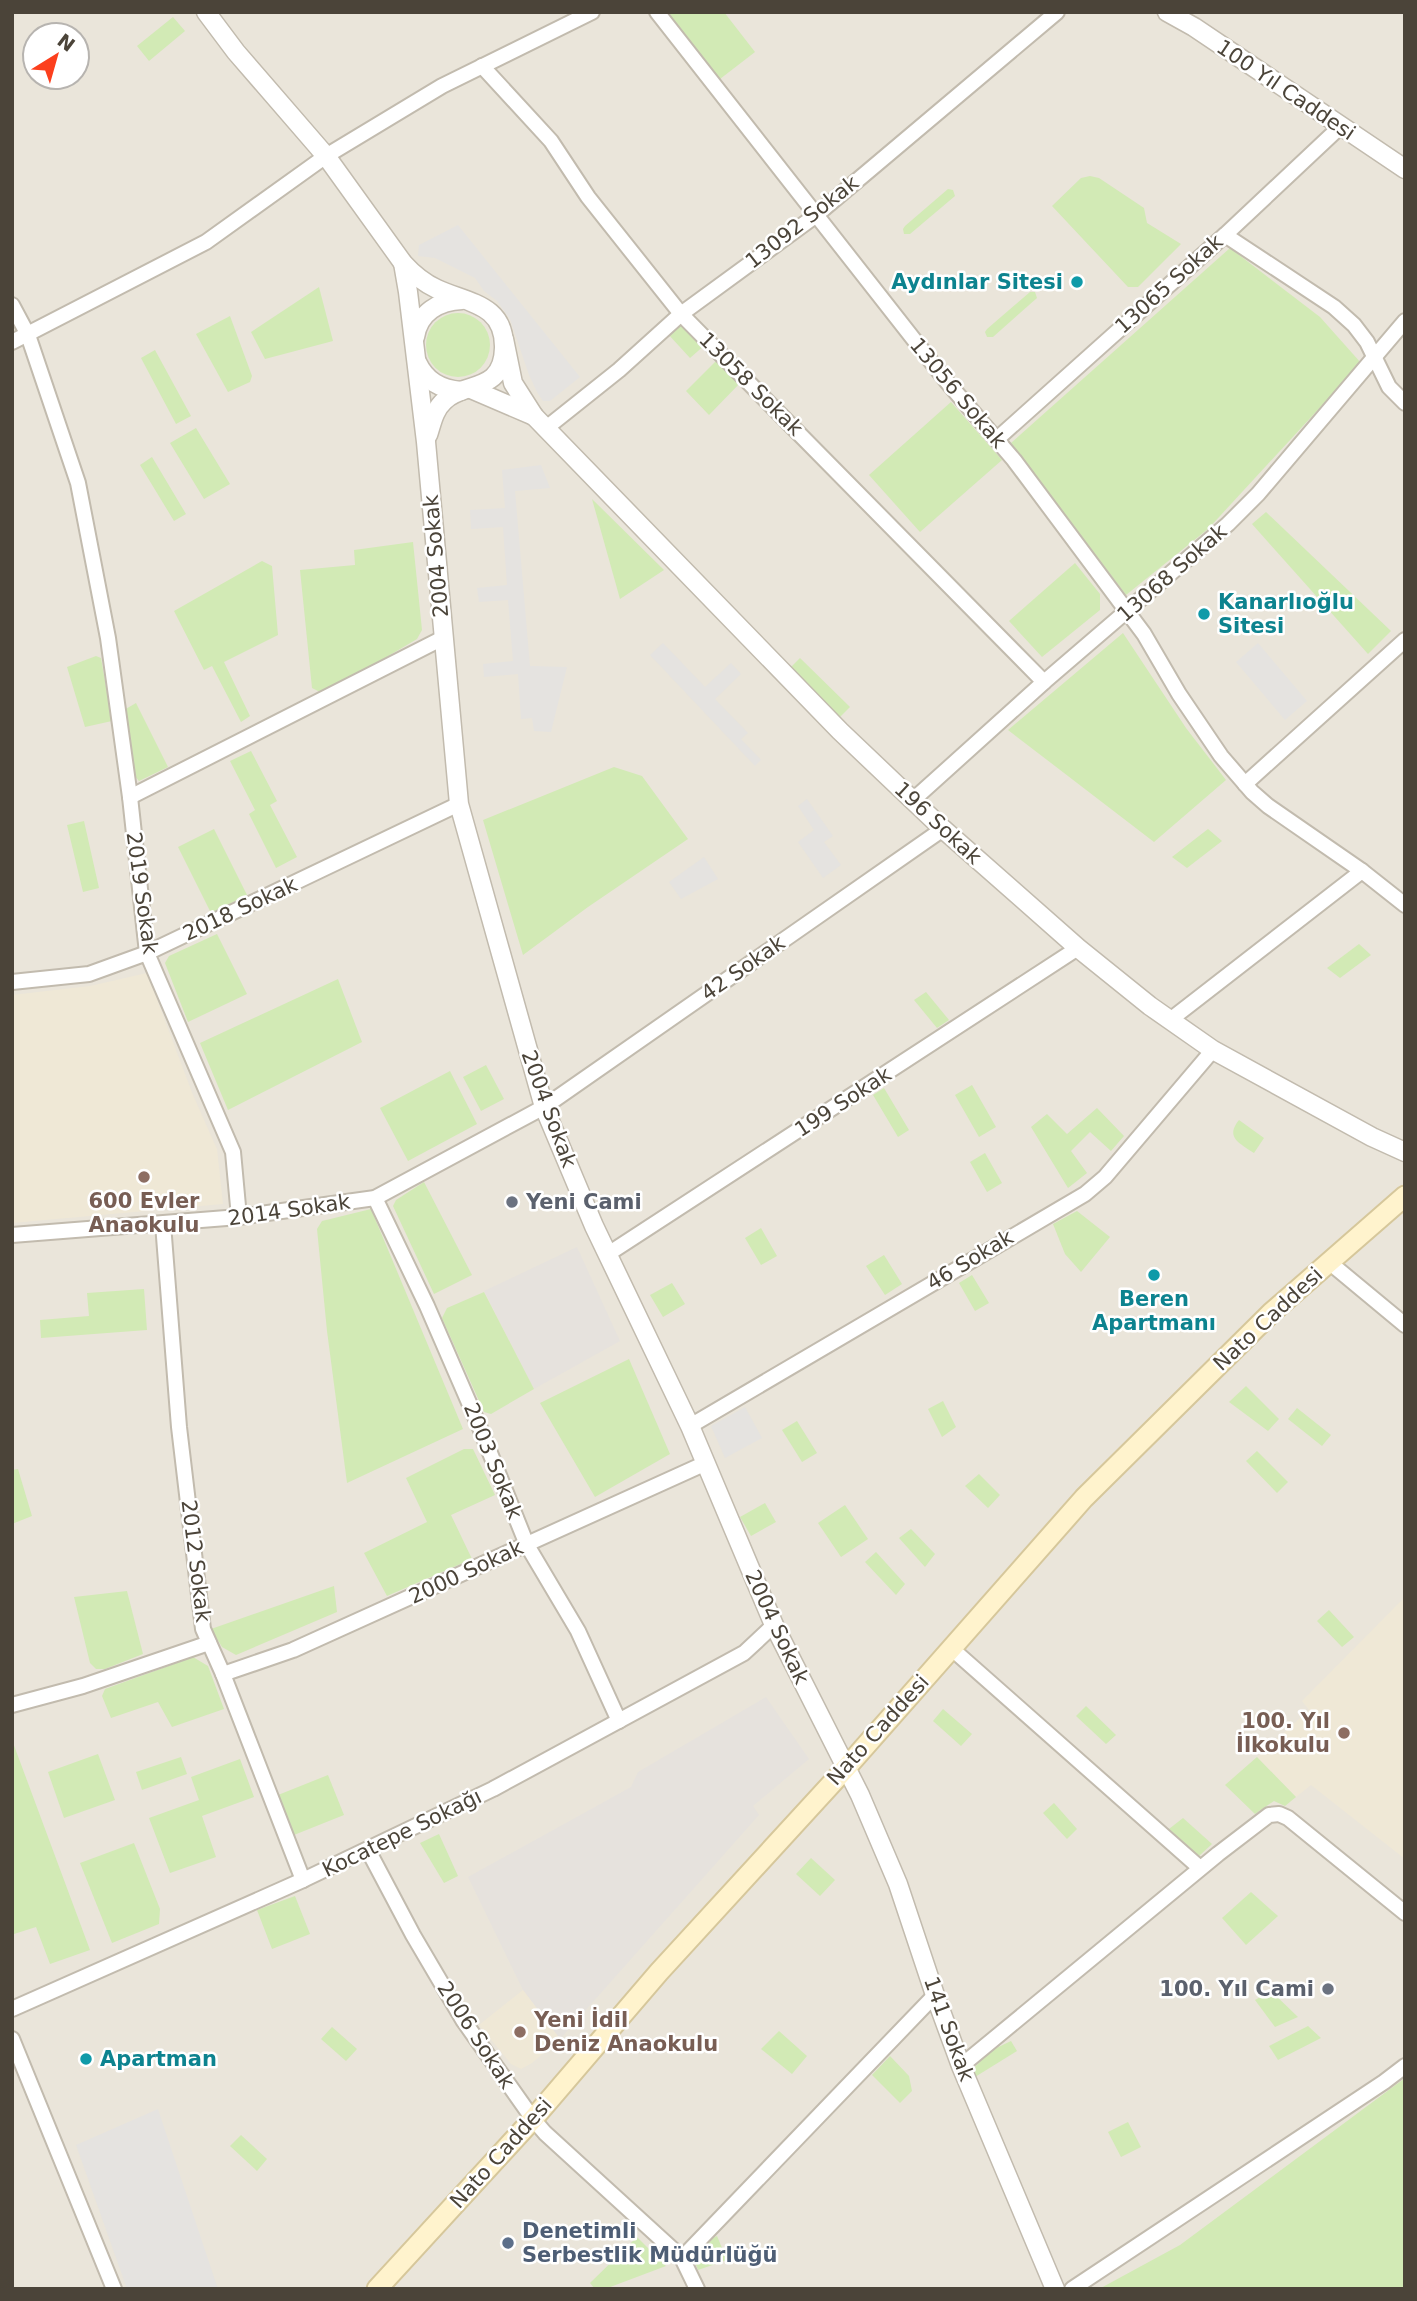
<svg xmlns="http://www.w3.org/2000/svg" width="1417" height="2301" viewBox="0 0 1417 2301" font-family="'DejaVu Sans',sans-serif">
<rect width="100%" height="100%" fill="#f6f3ec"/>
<path fill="#eae5da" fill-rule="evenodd" d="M12,12H1405V2289H12ZM35,35H77V77H35Z"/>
<g fill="#e6e2dd">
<path d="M577,1247L620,1341L534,1389L484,1291Z"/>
<path d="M766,1697L809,1759L753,1806L759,1815L560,2039L523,1990L468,1877L631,1787L638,1772Z"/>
</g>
<g fill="#efe8d6">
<path d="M147,973L193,1095L217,1149L223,1204L12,1223V995L90,986Z"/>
<path d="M1403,1599L1405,1601V1859L1311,1785L1296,1797L1257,1757L1309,1710L1302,1701Z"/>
<path d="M523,1990L560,2039L532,2063L521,2069L511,2064L479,2025Z"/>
</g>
<g fill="#d2eab5">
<path d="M667,12H724L755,52L720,79Z"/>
<path d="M173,17L185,31L149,61L137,46Z"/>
<path d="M1090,176L1099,178L1144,208L1147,223L1181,244L1138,287H1128L1052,206L1081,178Z"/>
<path d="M948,189L953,190L955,196L910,234H904L903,229L905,226Z"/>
<path d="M1230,248L1320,317L1361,363L1208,529L1126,595L1011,443Z"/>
<path d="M319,287L333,341L265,359L251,332Z"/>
<path d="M1030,292H1035L1037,298L993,337H987L985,332L987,329Z"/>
<circle cx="458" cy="345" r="32"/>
<path d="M230,316L252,376L250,382L228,392L196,334Z"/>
<path d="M684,320L706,344L690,358L668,334Z"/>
<path d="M155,350L191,416L176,424L141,358Z"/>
<path d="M719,358L742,381L709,415L686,391Z"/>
<path d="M951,402L1002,460L920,532L869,475Z"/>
<path d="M196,428L230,484L204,499L170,443Z"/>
<path d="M152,457L186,514L174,521L140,465Z"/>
<path d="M592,499L664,570L620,599Z"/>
<path d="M1266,512L1391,631L1368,654L1252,524Z"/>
<path d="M413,542L422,630L417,639L324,694L312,688L300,570L355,565L354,550Z"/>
<path d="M262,561L272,566L278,635L224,662L250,716L241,722L212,666L204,670L174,611Z"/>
<path d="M1075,563L1100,594V610L1042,657L1009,621Z"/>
<path d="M1123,633L1186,728L1226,780L1154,842L1008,730Z"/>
<path d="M96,656L101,658L112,721L85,727L67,667Z"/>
<path d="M800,658L850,707L839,718L790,668Z"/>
<path d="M136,703L168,767L139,781L133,774L124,710Z"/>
<path d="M251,751L277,801L270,805L297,857L276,868L249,814L255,810L230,761Z"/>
<path d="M614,767L642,776L688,839L588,907L523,955L483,820Z"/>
<path d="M84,821L99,888L83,892L67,825Z"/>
<path d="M214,829L247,895L211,913L178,847Z"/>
<path d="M1208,829L1222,841L1187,868L1172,857Z"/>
<path d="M217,934L247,994L188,1022L165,963L169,956Z"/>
<path d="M1359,944L1371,955L1340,978L1327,968Z"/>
<path d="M338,979L362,1042L228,1110L200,1043Z"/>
<path d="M926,992L949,1020L937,1028L914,1000Z"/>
<path d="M486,1065L504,1099L481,1111L463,1077Z"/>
<path d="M450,1071L477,1124L408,1161L380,1108Z"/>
<path d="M972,1085L996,1127L979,1137L955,1095Z"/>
<path d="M884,1088L909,1130L898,1137L873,1095Z"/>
<path d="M1097,1108L1124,1136L1111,1151L1090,1132L1071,1151L1087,1173L1068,1188L1031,1127L1047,1114L1067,1134Z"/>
<path d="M1239,1120L1264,1138L1254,1153C1239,1143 1225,1137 1239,1120Z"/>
<path d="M985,1153L1002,1183L987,1192L970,1162Z"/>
<path d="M424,1182L472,1275L434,1294L393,1206L396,1200Z"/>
<path d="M371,1209L463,1429L347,1483L327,1331L317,1229L322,1221Z"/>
<path d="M1077,1211L1110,1237L1081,1272L1065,1254L1053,1224Z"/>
<path d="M761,1228L777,1256L761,1265L745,1238Z"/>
<path d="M884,1255L902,1284L885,1295L866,1266Z"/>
<path d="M972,1275L989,1303L975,1311L959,1283Z"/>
<path d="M672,1283L685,1304L663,1317L650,1295Z"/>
<path d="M144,1289L147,1330L41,1338L40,1320L89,1316L87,1293Z"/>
<path d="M484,1292L534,1389L491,1414L484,1412L442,1318L447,1308Z"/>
<path d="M629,1359L670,1454L595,1497L540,1403Z"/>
<path d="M1246,1386L1279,1419L1268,1431L1229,1402Z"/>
<path d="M943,1401L956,1427L942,1437L928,1409Z"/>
<path d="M1297,1408L1331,1435L1322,1446L1288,1419Z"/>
<path d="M797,1421L817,1453L802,1462L782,1430Z"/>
<path d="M464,1449H473L495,1495L451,1515L472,1559L387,1596L364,1553L427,1522L406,1478Z"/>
<path d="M1257,1451L1288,1482L1277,1493L1246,1461Z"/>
<path d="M18,1469L32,1516L12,1524V1470Z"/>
<path d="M979,1474L1000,1495L988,1508L965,1486Z"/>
<path d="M765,1503L776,1522L751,1536L740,1517Z"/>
<path d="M845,1505L868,1539L841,1557L818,1523Z"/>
<path d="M911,1529L935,1554L925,1567L899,1538Z"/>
<path d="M876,1552L905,1584L896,1595L865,1562Z"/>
<path d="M334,1586L337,1612L236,1655L222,1647L211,1629Z"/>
<path d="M127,1591L143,1654L105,1669H96L90,1663L74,1597Z"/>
<path d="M1329,1610L1354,1637L1342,1647L1317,1621Z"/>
<path d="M193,1657L208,1666L224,1709L172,1727L158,1702L111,1718L102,1696L105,1689Z"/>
<path d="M1086,1706L1116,1735L1106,1744L1076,1716Z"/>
<path d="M943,1709L972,1734L961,1746L933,1721Z"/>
<path d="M12,1740L90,1950L50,1964L36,1927L14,1934L12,1929Z"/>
<path d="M98,1754L115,1800L64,1818L48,1772Z"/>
<path d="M181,1757L187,1774L142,1790L136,1772Z"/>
<path d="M1257,1757L1296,1797L1285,1806L1274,1801L1255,1814L1225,1785Z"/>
<path d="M240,1759L254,1797L202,1816L216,1857L170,1873L149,1818L199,1800L191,1777Z"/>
<path d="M328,1775L344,1815L294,1835L278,1795Z"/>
<path d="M1054,1803L1077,1829L1067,1839L1043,1813Z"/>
<path d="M1183,1818L1212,1844L1199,1856L1169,1829Z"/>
<path d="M439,1834L458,1876L444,1883L420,1843Z"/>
<path d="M134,1843L160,1909L159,1924L112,1943L80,1863Z"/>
<path d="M811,1858L835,1880L820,1896L796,1874Z"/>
<path d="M1251,1892L1278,1916L1246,1945L1222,1918Z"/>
<path d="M295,1896L310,1934L272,1949L257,1910Z"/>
<path d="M1271,1991L1298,2017L1275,2027L1255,2000Z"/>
<path d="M1308,2026L1321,2038L1278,2060L1269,2046Z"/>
<path d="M332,2027L357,2049L346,2061L321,2039Z"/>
<path d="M779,2031L807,2056L792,2074L761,2049Z"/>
<path d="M1011,2041L1017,2051L975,2077L973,2069L990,2051Z"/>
<path d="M890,2056L909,2076L912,2091L900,2103L872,2075Z"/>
<path d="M1405,2078V2289H1099L1180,2245Z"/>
<path d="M1128,2122L1141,2147L1121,2157L1108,2132Z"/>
<path d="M241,2135L267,2159L257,2171L230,2146Z"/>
<path d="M717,2236L727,2260L698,2270L694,2260L713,2238Z"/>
<path d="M637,2237L666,2266L605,2289H595L590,2283Z"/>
</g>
<g fill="#e5e3e0">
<path d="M458,225L580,377L550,401H543L537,392L529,375L510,319L497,301L484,291L475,278L435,258L418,256L419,245Z"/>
<path d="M541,465L550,488L515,491L530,666L567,667L551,732L534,731L532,718L521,719L518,674L484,677L483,664L513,661L508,600L479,602L477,588L507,585L503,527L471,529L470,510L505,508L502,470Z"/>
<path d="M663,643L705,687L731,663L741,674L715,699L748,733L741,739L761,760L755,766L650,655Z"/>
<path d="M1258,643L1307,701L1285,720L1236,662Z"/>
<path d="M807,799L833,836L824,842L841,865L823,878L798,842L814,830L798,806Z"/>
<path d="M704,857L718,879L681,899L669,882Z"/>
<path d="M745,1407L762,1438L725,1458L711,1426Z"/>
<path d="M158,2109L218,2289H127L76,2145Z"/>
</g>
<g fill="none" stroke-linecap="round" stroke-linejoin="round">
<g stroke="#c2bbae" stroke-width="18">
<g id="minor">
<path d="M657,12L948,383L1014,460L1144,634L1179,694L1221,756L1252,792L1268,806L1362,871L1405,905"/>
<path d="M482,66L551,141L588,197L681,314L1044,682"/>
<path d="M1225,235L1334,307L1354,325L1367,342L1389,387L1405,403"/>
<path d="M12,305L28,335L78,483L108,638L130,797L147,953L233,1152L239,1217"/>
<path d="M12,342L206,242L326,156L442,86L592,12"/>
<path d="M545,429L619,370L681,314L815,216L1057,12"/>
<path d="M997,439L1225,235L1340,127"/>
<path d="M1245,784L1405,640"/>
<path d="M130,797L443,638"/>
<path d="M913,800L1044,682L1228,524L1258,494L1405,321"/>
<path d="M12,982L89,974L147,953L459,804"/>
<path d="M1170,1020L1362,871"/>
<path d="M375,1198L427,1306L480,1428L527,1545L578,1631L619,1721"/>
<path d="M163,1224L179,1427L203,1629L223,1674L303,1880"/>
<path d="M12,1235L239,1217L375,1198L544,1107L943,829"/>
<path d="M608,1254L1078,948"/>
<path d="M1329,1262L1405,1325"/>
<path d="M690,1426L1085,1194L1105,1177L1213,1050"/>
<path d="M951,1648L1200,1868"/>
<path d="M223,1674L293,1650L706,1463"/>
<path d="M12,1705L83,1686L209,1643"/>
<path d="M368,1850L413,1935L463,2020L533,2119L545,2133L682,2258L697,2289"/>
<path d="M12,2009L303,1880L493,1789L744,1653L774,1625"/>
<path d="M12,2039L114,2289"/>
<path d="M961,2066L1218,1854L1269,1815L1279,1814L1288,1818L1405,1913"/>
<path d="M682,2258L935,1995"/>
<path d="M1072,2289L1384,2082L1405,2066"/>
</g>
</g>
<g stroke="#c2bbae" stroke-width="21">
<g id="tertiary">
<path d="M206,12L236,52L326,156L403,263C413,274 424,283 437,289C468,303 505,304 504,348C503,394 463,381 444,401C434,410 432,423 428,435"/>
<path d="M1167,12L1194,27L1405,169"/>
<path d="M403,263L408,292L426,442L459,804L544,1107L594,1226L690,1426L774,1625L860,1795L898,1884L935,1995L961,2066L1055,2289"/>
<path d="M415,337C419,312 439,301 462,300"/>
<path d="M504,339L513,383L534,416L840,731L943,829L1078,948L1150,1006L1213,1050L1372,1137L1405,1152"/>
<path d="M417,362C426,381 440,389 461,391"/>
<path d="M471,389L534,416"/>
</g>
</g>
<g stroke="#d6c79b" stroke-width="23">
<path id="secondary" d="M377,2289L533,2119L659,1972L846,1768L1084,1498L1271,1313L1405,1196"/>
</g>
<use href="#minor" stroke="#fff" stroke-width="14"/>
<use href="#tertiary" stroke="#fff" stroke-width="18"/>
<use href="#secondary" stroke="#fff3cd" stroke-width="19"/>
</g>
<g fill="#0f9aa8" stroke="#fff" stroke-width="2.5">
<circle cx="1077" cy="282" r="7"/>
<circle cx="1204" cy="614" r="7"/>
<circle cx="1154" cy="1275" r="7"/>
<circle cx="86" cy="2059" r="7"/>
</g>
<g fill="#8d6e63" stroke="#fff" stroke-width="2.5">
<circle cx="144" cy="1177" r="7"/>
<circle cx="1344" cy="1733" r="7"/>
<circle cx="520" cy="2032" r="7"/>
</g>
<g fill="#6b7280" stroke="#fff" stroke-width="2.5">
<circle cx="512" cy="1202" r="7"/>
<circle cx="1328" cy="1989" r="7"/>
</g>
<circle fill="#5c6f8a" stroke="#fff" stroke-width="2.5" cx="508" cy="2243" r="7"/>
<g text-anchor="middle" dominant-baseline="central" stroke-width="5" stroke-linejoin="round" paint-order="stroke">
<g font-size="21" fill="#4b4439" stroke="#fff">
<text transform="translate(1286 90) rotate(34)">100 Yıl Caddesi</text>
<text transform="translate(802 222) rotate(-38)">13092 Sokak</text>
<text transform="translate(1169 284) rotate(-42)">13065 Sokak</text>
<text transform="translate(751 384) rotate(45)">13058 Sokak</text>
<text transform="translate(958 393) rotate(50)">13056 Sokak</text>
<text transform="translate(436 556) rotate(-95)">2004 Sokak</text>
<text transform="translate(1172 573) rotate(-41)">13068 Sokak</text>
<text transform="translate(938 823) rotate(43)">196 Sokak</text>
<text transform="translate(142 893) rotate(82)">2019 Sokak</text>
<text transform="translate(240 909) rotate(-25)">2018 Sokak</text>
<text transform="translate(743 968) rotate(-35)">42 Sokak</text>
<text transform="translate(843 1102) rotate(-33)">199 Sokak</text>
<text transform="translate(549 1109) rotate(70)">2004 Sokak</text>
<text transform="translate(289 1210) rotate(-8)">2014 Sokak</text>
<text transform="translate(970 1260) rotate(-31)">46 Sokak</text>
<text transform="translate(1268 1319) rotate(-43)">Nato Caddesi</text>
<text transform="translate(493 1461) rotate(68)">2003 Sokak</text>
<text transform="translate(196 1561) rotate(83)">2012 Sokak</text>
<text transform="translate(466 1572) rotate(-25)">2000 Sokak</text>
<text transform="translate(777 1627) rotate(65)">2004 Sokak</text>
<text transform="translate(878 1730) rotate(-48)">Nato Caddesi</text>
<text transform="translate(402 1833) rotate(-26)">Kocatepe Sokağı</text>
<text transform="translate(949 2029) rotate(70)">141 Sokak</text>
<text transform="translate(476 2035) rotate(57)">2006 Sokak</text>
<text transform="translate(501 2153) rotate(-48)">Nato Caddesi</text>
</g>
<g font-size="21" font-weight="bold" fill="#0d838f" stroke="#fff" text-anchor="start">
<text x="1063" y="282" text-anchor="end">Aydınlar Sitesi</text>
<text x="1218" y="602">Kanarlıoğlu<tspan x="1218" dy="24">Sitesi</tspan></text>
<text x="1154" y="1299" text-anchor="middle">Beren<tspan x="1154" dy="24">Apartmanı</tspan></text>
<text x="100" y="2059">Apartman</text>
</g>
<g font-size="21" font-weight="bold" fill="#785e54" stroke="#fff">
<text x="144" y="1201">600 Evler<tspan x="144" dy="24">Anaokulu</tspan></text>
<text x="1330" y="1721" text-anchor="end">100. Yıl<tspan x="1330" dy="24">İlkokulu</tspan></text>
<text x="534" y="2020" text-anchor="start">Yeni İdil<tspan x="534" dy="24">Deniz Anaokulu</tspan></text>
</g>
<g font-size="21" font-weight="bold" fill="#5b616d" stroke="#fff" text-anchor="start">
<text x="526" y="1202">Yeni Cami</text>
<text x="1314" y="1989" text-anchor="end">100. Yıl Cami</text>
</g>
<g font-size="21" font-weight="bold" fill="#4e5e75" stroke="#fff" text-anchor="start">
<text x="522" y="2231">Denetimli<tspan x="522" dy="24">Serbestlik Müdürlüğü</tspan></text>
</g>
</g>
<rect width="1417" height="2301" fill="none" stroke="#4b4439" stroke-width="28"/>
<g transform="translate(56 56) rotate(37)"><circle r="33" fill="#ffffff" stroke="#b7b4b0" stroke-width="2"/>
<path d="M0-5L12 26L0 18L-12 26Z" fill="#fc3f1d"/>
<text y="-10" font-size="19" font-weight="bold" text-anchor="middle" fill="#4b4439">N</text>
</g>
</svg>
